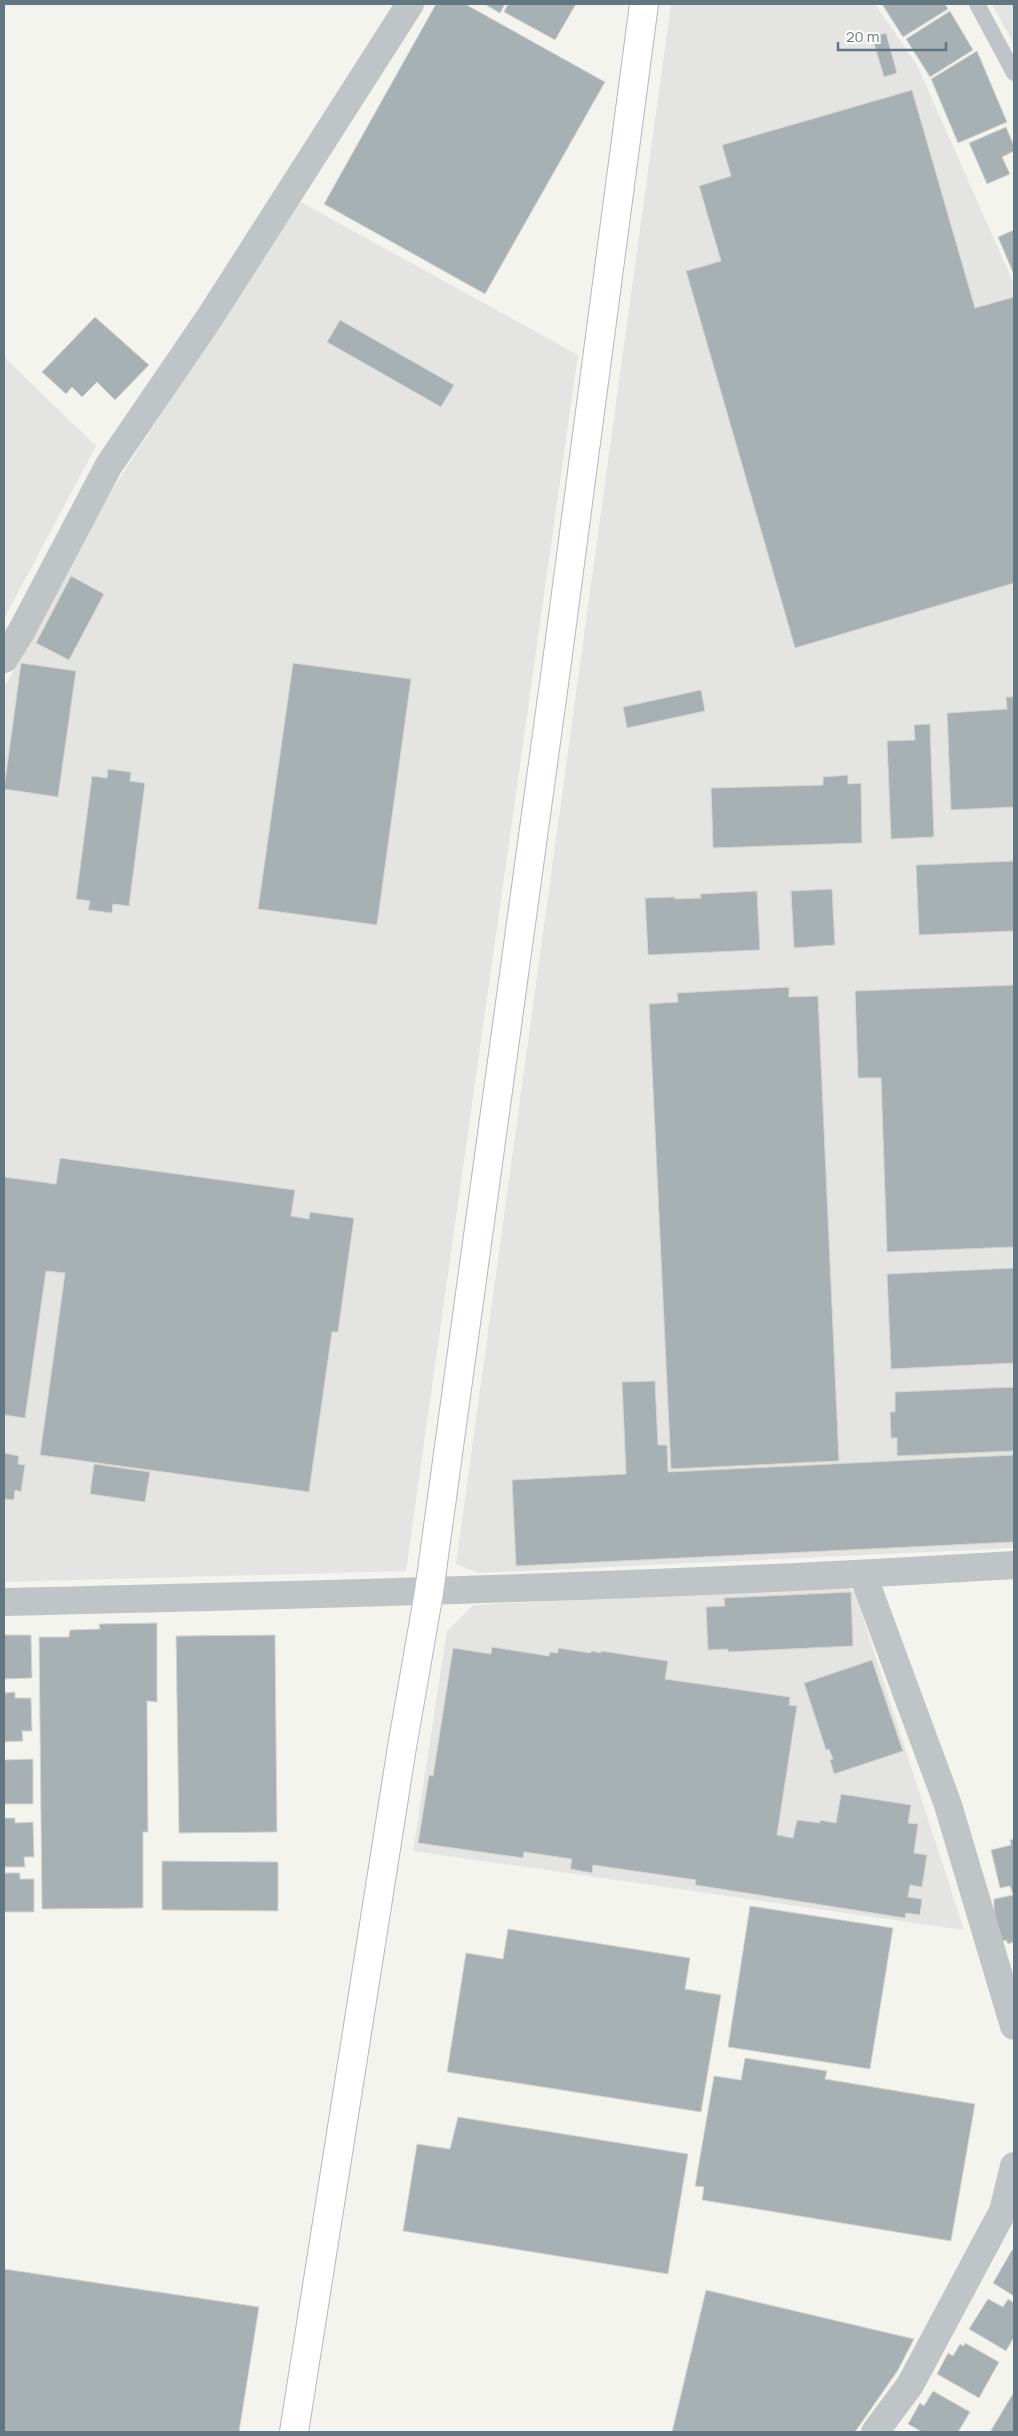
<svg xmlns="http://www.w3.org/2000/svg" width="1018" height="2436" viewBox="0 0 1018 2436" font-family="Manrope,sans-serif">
<rect width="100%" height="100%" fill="#f4f4ef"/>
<g fill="#e4e5e3">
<path d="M671,4H875L917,65L1014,284V1548L479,1573L456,1564Z"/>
<path d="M992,4H1014V44Z"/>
<path d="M299,201L578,355L406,1571L4,1582V688L112,490Z"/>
<path d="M4,357L96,446L4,619Z"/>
<path d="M845,1586L855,1593L964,1930L413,1851L447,1631L473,1605Z"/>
</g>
<g fill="#a7b1b4" stroke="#d5d5d2">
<path d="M436,4H465L605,82L485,294L324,204Z"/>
<path d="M484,4H505L500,13Z"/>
<path d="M508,4H576L555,40L504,12Z"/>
<path d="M882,4H945L948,9L903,37Z"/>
<path d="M950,11L973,50L930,77L906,39Z"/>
<path d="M886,33L897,73L884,77L872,37Z"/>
<path d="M977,51L1007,122L958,143L931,79Z"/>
<path d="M912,90L975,308L1014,297V583L795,648L686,271L721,261L699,186L731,176L722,145Z"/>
<path d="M1006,127L1014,146V151L1002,157L1010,174L987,184L969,143Z"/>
<path d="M1014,230V275L998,237Z"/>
<path d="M95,317L149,365L115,400L97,382L82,397L72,387L66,394L42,372Z"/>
<path d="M340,320L454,385L441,407L327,342Z"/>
<path d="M71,576L104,594L69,660L36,643Z"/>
<path d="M21,663L76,671L58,797L4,789Z"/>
<path d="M293,663L411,679L377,925L258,909Z"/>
<path d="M701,690L705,711L627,728L623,707Z"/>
<path d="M1006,697H1014V807L951,810L947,713L1007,709Z"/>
<path d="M930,724L934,837L891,839L887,741L915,740L914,725Z"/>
<path d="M108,769L131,772L130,781L145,783L129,906L113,904L112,913L88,910L90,901L76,899L92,776L107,778Z"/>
<path d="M848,775V784L861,783L862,843L713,848L711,788L823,785V777Z"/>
<path d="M1014,861V931L919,935L916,865Z"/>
<path d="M832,889L835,945L794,948L791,891Z"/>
<path d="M757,891L760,950L648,955L645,898L675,897V899L701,898L700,894Z"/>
<path d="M1014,985V1247L887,1252L881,1078H858L855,991Z"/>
<path d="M789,987V997L818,996L839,1461L671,1469L649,1004L678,1002L677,993Z"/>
<path d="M60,1158L295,1190L291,1216L309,1219L310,1212L354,1218L338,1332H332L309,1492L40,1455L65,1273L46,1271L25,1418L4,1415V1177L56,1184Z"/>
<path d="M1014,1268V1363L891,1369L887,1274Z"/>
<path d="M655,1381L658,1445H667L668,1472L1014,1455V1542L516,1566L512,1480L626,1474L622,1382Z"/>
<path d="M1014,1387V1451L897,1456V1438H891L890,1412H895V1392Z"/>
<path d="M4,1453L19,1456L18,1464L25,1465L21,1492L15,1490L14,1500L4,1499Z"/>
<path d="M94,1464L150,1472L145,1502L90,1494Z"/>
<path d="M851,1592L853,1646L728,1652V1649L708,1650L706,1607L725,1606L724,1598Z"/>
<path d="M157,1623V1702L147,1701L148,1832H143V1908L42,1909L39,1637H69L70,1630L100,1629L99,1624Z"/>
<path d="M4,1635H31L32,1678L4,1679Z"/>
<path d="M275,1635L277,1832L179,1833L176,1636Z"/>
<path d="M492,1647L549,1656L550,1652L558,1653V1648L591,1653V1651L601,1653V1651L668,1661L665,1679L790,1697L789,1705L797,1706L777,1835L793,1838L797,1820L820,1823V1820L836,1823L841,1794L911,1805L908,1823L918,1824L914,1853L927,1855L922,1887L910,1885L908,1897L922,1899L920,1915L906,1913L905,1918L695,1885L696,1880L593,1865L592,1873L570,1869L572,1859L524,1852L523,1858L418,1843L429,1775L433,1776L453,1648L491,1654Z"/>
<path d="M872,1660L903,1751L834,1774L830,1760L833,1759L829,1749L826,1750L804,1683Z"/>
<path d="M15,1692V1698H31L32,1731H22L23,1741L4,1742V1693Z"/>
<path d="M33,1759V1804H4V1760Z"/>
<path d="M4,1818H15V1823L33,1822L34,1857H24L25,1867H4Z"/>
<path d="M1014,1839V1942L1008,1944L1006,1940L1000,1942L994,1917V1899L1013,1895L1010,1886L1000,1888L991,1850L1011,1845L1010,1840Z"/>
<path d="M162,1861L278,1862V1911L162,1910Z"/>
<path d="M4,1873H20V1879H34V1912H4Z"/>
<path d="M750,1906L893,1928L870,2069L728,2047Z"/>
<path d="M508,1929L690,1958L685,1989L721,1995L701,2112L447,2072L466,1953L503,1959Z"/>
<path d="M745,2058L827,2071L825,2079L975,2104L951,2241L702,2200L704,2187L695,2186L714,2076L741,2080Z"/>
<path d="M458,2117L688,2154L668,2274L403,2231L417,2144L450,2149Z"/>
<path d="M1012,2250L1014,2251V2296L993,2283Z"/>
<path d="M4,2269L259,2307L239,2432H4Z"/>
<path d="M706,2290L914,2339L898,2370L855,2432H672Z"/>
<path d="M988,2299L1003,2307L1008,2299L1014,2303V2337L1006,2351L969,2329Z"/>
<path d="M965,2343L999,2362L979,2398L937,2374L948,2353L953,2356L960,2344L964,2346Z"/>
<path d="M933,2391L970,2412L958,2432H922L908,2424L920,2403L924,2406Z"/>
<path d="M1014,2392V2432H990Z"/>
</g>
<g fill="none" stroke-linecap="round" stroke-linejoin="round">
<g stroke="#b1b8bb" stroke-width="30">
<path id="secondary" d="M294,2432L402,1747L429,1592L556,669L644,4"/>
</g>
<path stroke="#bfc4c6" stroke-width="16" d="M977,4L1014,73"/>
<g stroke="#bfc4c6" stroke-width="28">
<path d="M4,659L21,632L109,465L210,317L410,4"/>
<path d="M863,1575L948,1805L1014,2026"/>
<path d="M4,1602C341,1594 678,1586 1014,1565"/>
<path d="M875,2432L910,2385L1003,2211L1014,2166"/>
</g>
<use href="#secondary" stroke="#fff" stroke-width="28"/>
</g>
<rect width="1018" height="2436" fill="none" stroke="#627782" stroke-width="10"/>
<path d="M838 42v8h108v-8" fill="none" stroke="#627782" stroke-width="2.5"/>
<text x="846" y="42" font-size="15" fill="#627782" stroke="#ffffff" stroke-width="4" paint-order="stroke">20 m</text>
</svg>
